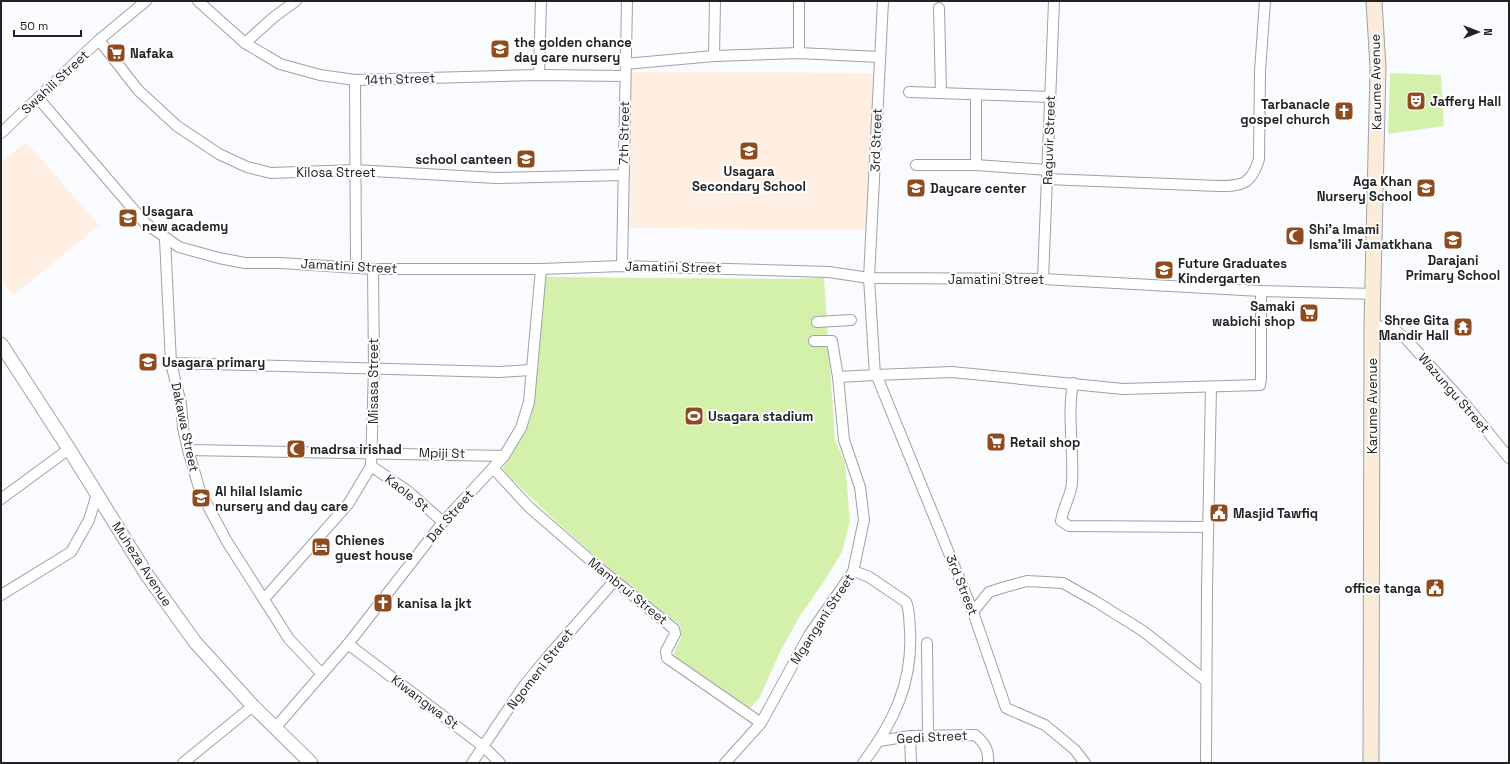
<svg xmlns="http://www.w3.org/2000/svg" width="1510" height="764" viewBox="0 0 1510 764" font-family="'Space Grotesk',sans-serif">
<rect width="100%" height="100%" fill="#fafbfe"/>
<g fill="#ffeee2">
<path d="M627,72L873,73L868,230L626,228Z"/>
<path d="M26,142L99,225L14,295L1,279V163Z"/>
</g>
<g fill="#d4f1ac">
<path d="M1390,73L1441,75L1444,126L1388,134Z"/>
<path d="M546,277L781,279L824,278L835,440L845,463L850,521L842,552L825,580L800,616L781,650L759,699L750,708L674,656L675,649L681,638L680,625C618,577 557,525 502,469L531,418Z"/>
</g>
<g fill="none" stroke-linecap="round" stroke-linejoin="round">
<g stroke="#9fa1a8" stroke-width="12">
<g id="minor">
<path d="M198,1L245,43L280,64L320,75L355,80L539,75L625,76"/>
<path d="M939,8L941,93"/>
<path d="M99,40L138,90L177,126L219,154L247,167L271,173L355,170L496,178L624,175"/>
<path d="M245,43L274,17L296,1"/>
<path d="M799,53V1"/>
<path d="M714,56L715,1"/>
<path d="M625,64L714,56L799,53L879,57"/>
<path d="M539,75L541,1"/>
<path d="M355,80L356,267"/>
<path d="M909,92L1051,97"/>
<path d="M976,95V165"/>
<path d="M38,98L145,223L179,247L219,258L245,263H281L373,269H541L622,266L829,272L869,278L1043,279L1261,291L1374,294"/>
<path d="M1,133L99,40L146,1"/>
<path d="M916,165H976L1048,170"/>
<path d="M1047,179L1218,186C1242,186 1251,185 1259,159L1260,71L1265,1"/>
<path d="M165,239L171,363L181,404L183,428L188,450L200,491L226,540L289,639L321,673"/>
<path d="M622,266L627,1"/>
<path d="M1043,279L1054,1"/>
<path d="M817,322L851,320"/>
<path d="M1372,325L1394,329L1406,339L1465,404L1509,458"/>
<path d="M814,341H832L838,377"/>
<path d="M171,363L499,372L531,370"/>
<path d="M876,374L973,612L1006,708L1045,725L1075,750L1085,763"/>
<path d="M875,375L952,372L1123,389L1260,385L1261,379V291"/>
<path d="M1073,383C1067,416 1074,450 1072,483C1071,496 1063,507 1061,521L1069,526L1208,527"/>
<path d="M188,450L504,456"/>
<path d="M371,466L409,492L443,522"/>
<path d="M493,468L529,507L598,567L674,629L675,634L666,651L667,658L761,723"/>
<path d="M1,499L69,449"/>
<path d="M854,571L869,577L906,602C910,610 909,621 910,630C913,682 894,722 863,763"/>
<path d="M1,595L71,552L89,520L97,494"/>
<path d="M264,599L349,503L371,466L374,368L373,269"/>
<path d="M973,612L989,592L1005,587L1027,581L1063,583L1095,601L1143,631L1206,681"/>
<path d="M927,643L928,735"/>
<path d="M348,644L484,747L500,763"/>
<path d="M275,728L348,644L443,522L504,456L521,428L529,402L541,269"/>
<path d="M910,736L911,763"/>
<path d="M879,741L910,736L975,735C985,743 989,750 988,763"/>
<path d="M183,763L253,706"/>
<path d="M472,763L523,687L545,660L615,580"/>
<path d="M725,763L761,723L809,635L853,572L864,520L860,487L844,440L838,377L875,375L869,278L883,1"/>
<path d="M1206,763L1207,588L1211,387"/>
</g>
</g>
<g stroke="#9fa1a8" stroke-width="15">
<path id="tertiary" d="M1,344L69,449L147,575L195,642L253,706L311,763"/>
</g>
<g stroke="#9fa1a8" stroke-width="17">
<path id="secondary" d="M1371,763L1372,325L1378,68L1374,1"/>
</g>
<use href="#minor" stroke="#fff" stroke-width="10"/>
<use href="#tertiary" stroke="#fff" stroke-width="13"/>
<use href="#secondary" stroke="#fbecd9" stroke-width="15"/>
</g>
<defs>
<g id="school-square" transform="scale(1)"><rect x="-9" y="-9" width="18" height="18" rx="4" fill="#8e4b1d" stroke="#fff"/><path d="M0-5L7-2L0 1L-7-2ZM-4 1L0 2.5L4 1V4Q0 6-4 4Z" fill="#fff"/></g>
<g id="supermarket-square" transform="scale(1)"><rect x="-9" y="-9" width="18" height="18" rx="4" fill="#8e4b1d" stroke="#fff"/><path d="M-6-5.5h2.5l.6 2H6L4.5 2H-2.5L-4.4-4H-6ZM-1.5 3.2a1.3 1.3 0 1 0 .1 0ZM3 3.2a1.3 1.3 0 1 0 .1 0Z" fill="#fff"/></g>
<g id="theatre-square" transform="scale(1)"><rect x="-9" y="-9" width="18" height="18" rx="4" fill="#8e4b1d" stroke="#fff"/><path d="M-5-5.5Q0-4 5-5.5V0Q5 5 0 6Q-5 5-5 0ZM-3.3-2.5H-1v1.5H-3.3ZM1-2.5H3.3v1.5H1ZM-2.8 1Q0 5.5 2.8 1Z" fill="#fff"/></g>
<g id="church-square" transform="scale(1)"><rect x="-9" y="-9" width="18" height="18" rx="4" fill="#8e4b1d" stroke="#fff"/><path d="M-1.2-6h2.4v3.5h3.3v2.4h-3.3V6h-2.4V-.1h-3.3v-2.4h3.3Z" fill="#fff"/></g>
<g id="mosque-square" transform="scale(1)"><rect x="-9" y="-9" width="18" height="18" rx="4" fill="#8e4b1d" stroke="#fff"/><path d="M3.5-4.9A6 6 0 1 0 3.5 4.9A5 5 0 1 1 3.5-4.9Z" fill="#fff"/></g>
<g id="temple-square" transform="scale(1)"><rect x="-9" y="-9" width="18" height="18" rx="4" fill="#8e4b1d" stroke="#fff"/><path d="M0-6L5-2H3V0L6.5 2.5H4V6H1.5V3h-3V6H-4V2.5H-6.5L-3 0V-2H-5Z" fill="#fff"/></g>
<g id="stadium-square" transform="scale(1)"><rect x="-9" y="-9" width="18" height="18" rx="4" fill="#8e4b1d" stroke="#fff"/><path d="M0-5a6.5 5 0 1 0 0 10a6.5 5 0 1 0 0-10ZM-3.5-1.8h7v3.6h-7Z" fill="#fff"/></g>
<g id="civic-square" transform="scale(1)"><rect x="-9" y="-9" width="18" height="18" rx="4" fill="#8e4b1d" stroke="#fff"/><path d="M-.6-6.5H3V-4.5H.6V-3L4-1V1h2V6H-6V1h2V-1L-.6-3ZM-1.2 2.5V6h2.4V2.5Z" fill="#fff"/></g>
<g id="hotel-square" transform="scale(1)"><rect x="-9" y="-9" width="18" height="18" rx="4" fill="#8e4b1d" stroke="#fff"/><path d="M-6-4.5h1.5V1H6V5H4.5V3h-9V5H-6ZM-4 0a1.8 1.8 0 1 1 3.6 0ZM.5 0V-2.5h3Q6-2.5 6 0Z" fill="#fff"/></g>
</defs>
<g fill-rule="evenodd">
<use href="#school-square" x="500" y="49"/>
<use href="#supermarket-square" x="116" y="53"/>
<use href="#theatre-square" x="1416" y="101"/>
<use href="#church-square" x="1344" y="111"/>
<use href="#school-square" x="749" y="151"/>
<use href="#school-square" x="526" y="159"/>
<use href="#school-square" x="916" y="188"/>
<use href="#school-square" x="1426" y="188"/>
<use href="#school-square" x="128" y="218"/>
<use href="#mosque-square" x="1295" y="236"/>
<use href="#school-square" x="1453" y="240"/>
<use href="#school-square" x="1164" y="270"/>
<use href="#supermarket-square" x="1309" y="313"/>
<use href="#temple-square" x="1463" y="327"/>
<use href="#school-square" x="148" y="362"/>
<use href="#stadium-square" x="694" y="416"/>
<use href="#supermarket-square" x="996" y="442"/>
<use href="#mosque-square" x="296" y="449"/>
<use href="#school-square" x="201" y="498"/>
<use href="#civic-square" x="1219" y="513"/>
<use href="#hotel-square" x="321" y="547"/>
<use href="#civic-square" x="1435" y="588"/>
<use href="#church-square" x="383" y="603"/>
</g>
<g text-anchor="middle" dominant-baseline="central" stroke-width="4" stroke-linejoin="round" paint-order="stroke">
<g font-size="13" font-weight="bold" fill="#212224" stroke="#fff" text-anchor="start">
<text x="514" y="42">the golden chance<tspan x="514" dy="15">day care nursery</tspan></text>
<text x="130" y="53">Nafaka</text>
<text x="1430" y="101">Jaffery Hall</text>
<text x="1330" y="104" text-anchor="end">Tarbanacle<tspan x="1330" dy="15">gospel church</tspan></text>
<text x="512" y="159" text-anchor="end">school canteen</text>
<text x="749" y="171" text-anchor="middle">Usagara<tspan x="749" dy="15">Secondary School</tspan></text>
<text x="1412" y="181" text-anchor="end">Aga Khan<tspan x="1412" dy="15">Nursery School</tspan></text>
<text x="930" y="188">Daycare center</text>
<text x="142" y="211">Usagara<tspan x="142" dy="15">new academy</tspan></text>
<text x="1309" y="229">Shi'a Imami<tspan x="1309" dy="15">Isma'ili Jamatkhana</tspan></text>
<text x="1453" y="260" text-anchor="middle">Darajani<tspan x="1453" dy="15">Primary School</tspan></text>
<text x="1178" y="263">Future Graduates<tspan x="1178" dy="15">Kindergarten</tspan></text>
<text x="1295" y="306" text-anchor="end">Samaki<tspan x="1295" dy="15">wabichi shop</tspan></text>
<text x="1449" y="320" text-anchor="end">Shree Gita<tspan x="1449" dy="15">Mandir Hall</tspan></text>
<text x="162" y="362">Usagara primary</text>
<text x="708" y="416">Usagara stadium</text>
<text x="1010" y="442">Retail shop</text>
<text x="310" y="449">madrsa irishad</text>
<text x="215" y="491">Al hilal Islamic<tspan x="215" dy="15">nursery and day care</tspan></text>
<text x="1233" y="513">Masjid Tawfiq</text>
<text x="335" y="540">Chienes<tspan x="335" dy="15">guest house</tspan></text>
<text x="1421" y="588" text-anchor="end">office tanga</text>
<text x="397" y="603">kanisa la jkt</text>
</g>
<g font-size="13" fill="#212224" stroke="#fff">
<text transform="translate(400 79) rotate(-2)">14th Street</text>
<text transform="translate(55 82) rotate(-43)">Swahili Street</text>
<text transform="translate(1376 82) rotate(-91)">Karume Avenue</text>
<text transform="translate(624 133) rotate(-89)">7th Street</text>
<text transform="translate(876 140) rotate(-88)">3rd Street</text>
<text transform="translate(1049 140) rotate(-88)">Raguvir Street</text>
<text x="336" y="172">Kilosa Street</text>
<text transform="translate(349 266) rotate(3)">Jamatini Street</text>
<text transform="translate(673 267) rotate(1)">Jamatini Street</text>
<text x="996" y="279">Jamatini Street</text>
<text transform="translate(373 381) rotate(-90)">Misasa Street</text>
<text transform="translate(1454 393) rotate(49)">Wazungu Street</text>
<text transform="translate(1372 406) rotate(-90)">Karume Avenue</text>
<text transform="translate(185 427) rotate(78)">Dakawa Street</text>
<text transform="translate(442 453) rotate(1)">Mpiji St</text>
<text transform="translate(407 493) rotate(38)">Kaole St</text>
<text transform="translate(450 516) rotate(-49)">Dar Street</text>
<text transform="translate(142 564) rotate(57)">Muheza Avenue</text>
<text transform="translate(962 585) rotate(68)">3rd Street</text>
<text transform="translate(628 591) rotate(39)">Mambrui Street</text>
<text transform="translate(822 619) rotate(-57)">Mgangani Street</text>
<text transform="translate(540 669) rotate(-52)">Ngomeni Street</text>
<text transform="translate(425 702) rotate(37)">Kiwangwa St</text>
<text transform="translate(932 737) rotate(-3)">Gedi Street</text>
</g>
</g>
<rect width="1510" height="764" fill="none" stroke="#212224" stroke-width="4"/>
<g transform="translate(1478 32) rotate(90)" stroke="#ffffff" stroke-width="3" paint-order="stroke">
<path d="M0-3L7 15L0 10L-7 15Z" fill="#212224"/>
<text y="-6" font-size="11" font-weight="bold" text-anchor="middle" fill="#212224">N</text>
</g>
<path d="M14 30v6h67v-6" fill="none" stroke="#212224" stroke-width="2"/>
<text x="20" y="30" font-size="12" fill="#212224" stroke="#ffffff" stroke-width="3" paint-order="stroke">50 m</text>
</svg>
